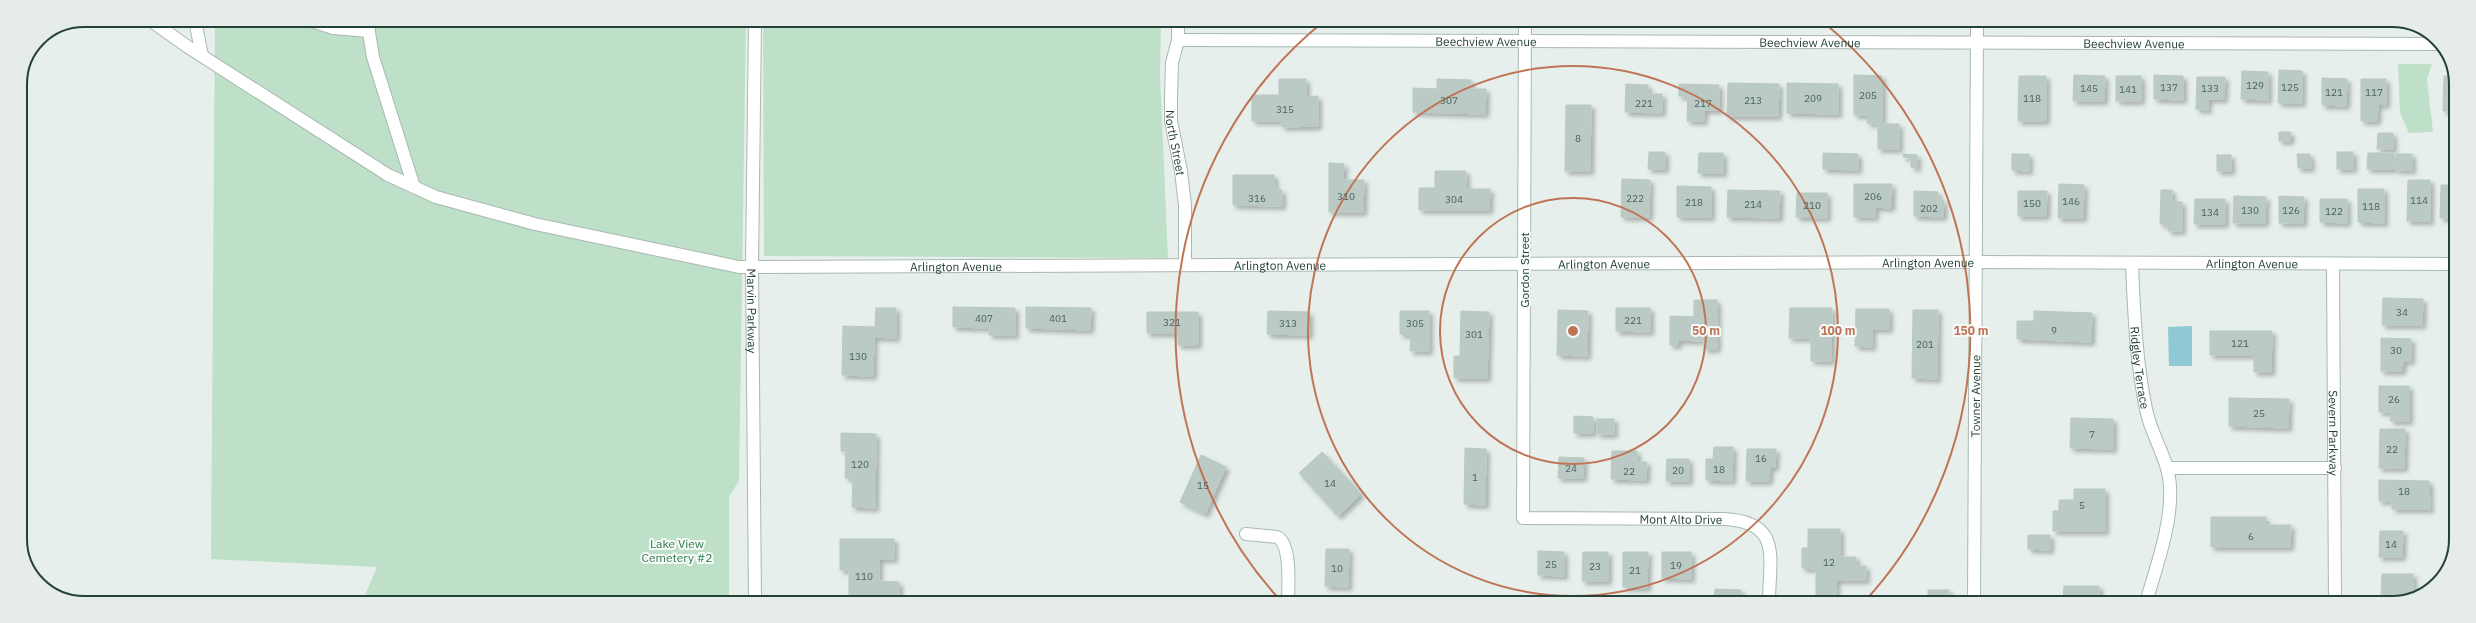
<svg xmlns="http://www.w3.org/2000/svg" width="2476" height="623" viewBox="0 0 2476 623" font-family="'IBM Plex Sans',sans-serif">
<defs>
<filter id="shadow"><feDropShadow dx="3.5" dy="3.5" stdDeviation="2" flood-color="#0004"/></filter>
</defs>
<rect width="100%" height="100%" fill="#e6efeb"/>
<g fill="#bfe0c8">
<path d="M215,20H746L739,481L729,497V602H362L377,567L211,559Z"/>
<path d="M763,20L1161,21L1160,76L1168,258L764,256Z"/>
<path d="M2398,64H2432L2427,79L2433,132L2409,133L2400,113Z"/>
</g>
<path fill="#8ec9d4" d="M2192,326V366H2169L2168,327Z"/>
<g fill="#bbcac4" stroke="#b8c9c2" filter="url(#shadow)">
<path d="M2279,70L2302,71V103H2278Z"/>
<path d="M2242,71L2268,72V100L2241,99Z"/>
<path d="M1854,75L1882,76V124H1899V149H1878V124L1867,123L1868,115H1854Z"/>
<path d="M2074,75L2105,76L2104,101H2073Z"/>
<path d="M2154,75L2183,76V100L2154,99Z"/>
<path d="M2019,76H2046V121H2018Z"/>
<rect x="2116" y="76" width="25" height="25"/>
<path d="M2444,76H2454L2456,79V111H2443Z"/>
<path d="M2197,77H2225L2224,99H2208V110L2196,109Z"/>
<path d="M2322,78L2347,79L2346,106L2322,105Z"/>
<path d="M1279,79H1306V97L1318,96V126L1282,127V121H1252V95H1279Z"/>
<path d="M1437,79L1471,80V89H1486L1485,114L1413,112V88L1437,89Z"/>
<path d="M2361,79H2386V105L2378,104L2377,121H2361Z"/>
<path d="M1728,83L1779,84L1778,116H1727Z"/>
<path d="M1787,83L1838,84V114L1787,113Z"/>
<path d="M1626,84L1648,85V94H1662V113L1625,112Z"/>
<path d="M1679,84L1719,85V110H1704V121H1687L1688,96H1679Z"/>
<path d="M1566,105H1591L1590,171H1565Z"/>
<path d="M2279,132H2291L2290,141H2279Z"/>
<path d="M2378,133H2393V149H2377Z"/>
<path d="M1649,152H1665V169H1648Z"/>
<rect x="2337" y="152" width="16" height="17"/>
<path d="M1699,153H1723V173H1698Z"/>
<path d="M1823,153L1858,154V170L1823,169Z"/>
<path d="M2368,153H2394V169H2367Z"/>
<path d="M1903,154L1917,155V168L1911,167V158L1903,157Z"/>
<path d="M2012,154H2029V171L2012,170Z"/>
<path d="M2297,154H2310L2311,168H2298Z"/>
<rect x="2396" y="154" width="16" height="16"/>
<rect x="2217" y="155" width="14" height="16"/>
<path d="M1329,163L1344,164L1343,180H1364L1363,212H1329Z"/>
<path d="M1435,171H1466V189H1490L1489,210H1419V188H1435Z"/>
<path d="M1233,175H1274L1275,190H1282V206L1233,205Z"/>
<path d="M1622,179L1650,180L1649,217H1621Z"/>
<path d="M2408,180H2430V221H2407Z"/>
<path d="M1854,184H1892L1891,208L1875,207V217H1854Z"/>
<path d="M2059,184L2084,185L2083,218H2058Z"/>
<path d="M2441,185H2456V218H2440Z"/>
<path d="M1677,186L1711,187V217H1677Z"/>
<path d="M2358,189H2384V223L2358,222Z"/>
<path d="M1728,190L1780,191L1779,218L1727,217Z"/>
<path d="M2161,190H2172V202H2182V231H2168V224H2160Z"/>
<path d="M1914,191L1938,192V200H1944L1943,217L1914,216Z"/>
<path d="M2018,191H2047L2046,216H2018Z"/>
<path d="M1797,193H1827V218L1796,217Z"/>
<path d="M2234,196L2266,197L2265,223H2233Z"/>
<path d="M2279,196L2304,197L2303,223H2279Z"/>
<path d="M2195,199H2225V224H2194Z"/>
<path d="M2320,199H2347V223L2320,222Z"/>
<path d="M2383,298L2423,299L2422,325H2382Z"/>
<path d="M1694,300H1717V349H1704V341L1678,340V345H1670V316L1694,317Z"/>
<path d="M953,307L1015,308V335H989V328L953,327Z"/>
<path d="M1026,307L1091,308L1090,330L1026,328Z"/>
<path d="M876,308H896V338L874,337L873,376L842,375L843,326L875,327Z"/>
<path d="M1616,308H1650V332L1616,331Z"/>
<path d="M1790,308H1832L1831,361H1811V338H1789Z"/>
<path d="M1856,309H1889V329H1872V347L1855,346Z"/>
<path d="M1558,310L1588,311L1587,356L1557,355Z"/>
<path d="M1913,310H1938L1937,379L1912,378Z"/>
<path d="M1268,311L1309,312V335L1267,334Z"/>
<path d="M1400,311H1429V351H1410L1411,335L1400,334Z"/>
<path d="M1461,311L1489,312L1487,378H1454V356H1460Z"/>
<path d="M2034,311L2092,313L2091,342L2017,339V321H2034Z"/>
<path d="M1147,312H1198V345H1178V333H1147Z"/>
<path d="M2210,331H2272L2271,372H2254V355H2210Z"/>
<path d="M2381,338L2411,339V361H2403L2402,371H2381Z"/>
<path d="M2379,386H2409V421H2390L2391,412H2379Z"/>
<path d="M2229,398L2289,399L2288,428L2229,426Z"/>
<path d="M1574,416L1593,417V433H1574Z"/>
<path d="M2071,418L2113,419V449L2070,448Z"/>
<rect x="1597" y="419" width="17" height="15"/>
<path d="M2380,429H2405L2404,468H2379Z"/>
<path d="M841,433L876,434L875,508L852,507L853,478H845L846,451H841Z"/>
<path d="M1714,447H1733L1732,481L1706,480V459H1713Z"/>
<path d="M1465,448L1486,449L1485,505L1464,504Z"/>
<path d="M1747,449H1776L1775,467H1770L1769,481H1746Z"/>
<path d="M1612,451H1637V462H1647L1646,480L1611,479Z"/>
<path d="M1322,452L1361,494L1338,516L1299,473Z"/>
<path d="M1201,455L1226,467L1205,514L1180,502Z"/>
<path d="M1559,457L1584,458L1583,478H1558Z"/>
<path d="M1667,459H1689V481H1666Z"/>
<path d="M2379,480L2429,481L2430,509H2392V501H2379Z"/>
<path d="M2074,489H2105V531H2053V511H2059V500H2074Z"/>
<path d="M2211,517H2266L2265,525H2291L2290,547H2211Z"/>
<path d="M1808,529H1840V557H1856V566H1866V580H1836V602L1816,601V569L1802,568V548H1808Z"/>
<path d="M2380,531H2403L2402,557H2379Z"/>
<path d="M2028,535H2050V550L2028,549Z"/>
<path d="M840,539H894V559H879V581L899,582V602H849V570H840Z"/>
<path d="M1326,549H1349L1348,587L1325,586Z"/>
<path d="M1538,551L1564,552V576L1538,575Z"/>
<path d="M1583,552H1608V581H1582Z"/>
<path d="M1623,552H1648L1647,588L1623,587Z"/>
<path d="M1662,552H1691V579L1662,578Z"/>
<path d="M2382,574H2413V595H2403V599L2392,603H2381Z"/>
<path d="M2064,586H2099V603H2063Z"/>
<path d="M1715,589L1741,590V603H1714Z"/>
<path d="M1928,590H1949L1948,603H1916L1928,602Z"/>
<path d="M1659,599L1672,600V603H1658Z"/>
</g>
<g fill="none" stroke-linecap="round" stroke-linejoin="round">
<g stroke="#a8b8b2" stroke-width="14">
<g id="minor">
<path id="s1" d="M150,20L188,47L388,175L436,197L535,224L739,267L1976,262L2455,264"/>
<path d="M195,20L202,56"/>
<path d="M309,20L333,28L369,31"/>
<path d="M367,20L373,57L414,187"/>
<path id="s2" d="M755,20L752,266L755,602"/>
<path id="s3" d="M1178,21V40L1172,63L1171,97V121L1181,171L1185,206V265"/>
<path id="s4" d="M1525,21L1523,518L1724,519C1783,522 1769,558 1769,603"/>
<path id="s5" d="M1178,40L2441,44"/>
<path id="s6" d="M2132,264C2134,312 2136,361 2146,409C2151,436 2169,459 2170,487C2172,526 2156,566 2146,603"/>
<path id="s7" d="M2333,264L2335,603"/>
<path d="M2167,468H2335"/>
<path d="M1246,534L1277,537C1292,544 1288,588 1288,602"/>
<path id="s8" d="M1974,603L1977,21"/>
</g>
</g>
<use href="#minor" stroke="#fff" stroke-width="12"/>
</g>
<g fill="none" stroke="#c07456" stroke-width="2">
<circle cx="1573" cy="331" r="133"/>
<circle cx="1573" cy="331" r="265"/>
<path d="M1280 600A398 398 0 0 1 1323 22M1823 22A398 398 0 0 1 1864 602"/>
</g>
<g text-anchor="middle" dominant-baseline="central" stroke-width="4" stroke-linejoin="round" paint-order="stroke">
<g font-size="10" fill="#4a645c">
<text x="2255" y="85">129</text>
<text x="2169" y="87">137</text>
<text x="2290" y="87">125</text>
<text x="2089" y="88">145</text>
<text x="2210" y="88">133</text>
<text x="2128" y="89">141</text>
<text x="2334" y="92">121</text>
<text x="2374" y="92">117</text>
<text x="1868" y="95">205</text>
<text x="1813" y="98">209</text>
<text x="2032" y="98">118</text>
<text x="1449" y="100">307</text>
<text x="1753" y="100">213</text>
<text x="1644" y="103">221</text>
<text x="1703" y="103">217</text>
<text x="1285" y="109">315</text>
<text x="1578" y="138">8</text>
<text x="1346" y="196">310</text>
<text x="1873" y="196">206</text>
<text x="1257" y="198">316</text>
<text x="1635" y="198">222</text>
<text x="1454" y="199">304</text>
<text x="2419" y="200">114</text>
<text x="2071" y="201">146</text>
<text x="1694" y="202">218</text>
<text x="2032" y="203">150</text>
<text x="1753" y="204">214</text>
<text x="1812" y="205">210</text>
<text x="2371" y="206">118</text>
<text x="1929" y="208">202</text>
<text x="2250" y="210">130</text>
<text x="2291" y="210">126</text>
<text x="2334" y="211">122</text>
<text x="2210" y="212">134</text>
<text x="2402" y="312">34</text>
<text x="984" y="318">407</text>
<text x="1058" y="318">401</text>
<text x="1633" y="320">221</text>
<text x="1172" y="322">321</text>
<text x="1288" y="323">313</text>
<text x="1415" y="323">305</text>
<text x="2054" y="330">9</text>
<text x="1474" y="334">301</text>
<text x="2240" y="343">121</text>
<text x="1925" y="344">201</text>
<text x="2396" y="350">30</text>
<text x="858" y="356">130</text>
<text x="2394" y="399">26</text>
<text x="2259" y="413">25</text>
<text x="2092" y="434">7</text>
<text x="2392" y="449">22</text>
<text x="1761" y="458">16</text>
<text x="860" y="464">120</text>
<text x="1571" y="468">24</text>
<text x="1719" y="469">18</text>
<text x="1678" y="470">20</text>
<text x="1629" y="471">22</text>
<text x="1475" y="477">1</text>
<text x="1330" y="483">14</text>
<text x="1203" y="485">15</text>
<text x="2404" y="491">18</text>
<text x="2082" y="505">5</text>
<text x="2251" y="536">6</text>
<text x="2391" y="544">14</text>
<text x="1829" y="562">12</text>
<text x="1551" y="564">25</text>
<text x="1676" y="565">19</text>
<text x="1595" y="566">23</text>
<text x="1337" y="568">10</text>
<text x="1635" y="570">21</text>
<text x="864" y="576">110</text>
</g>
<g font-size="12" fill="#24423a" stroke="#f7fbf9">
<text stroke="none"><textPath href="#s5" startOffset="308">Beechview Avenue</textPath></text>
<text stroke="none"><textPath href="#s5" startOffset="632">Beechview Avenue</textPath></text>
<text stroke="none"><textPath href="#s5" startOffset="956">Beechview Avenue</textPath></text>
<text stroke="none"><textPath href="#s3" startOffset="123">North Street</textPath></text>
<text stroke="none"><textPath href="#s1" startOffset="1837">Arlington Avenue</textPath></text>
<text stroke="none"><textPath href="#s1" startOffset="1513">Arlington Avenue</textPath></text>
<text stroke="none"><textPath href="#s1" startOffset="2161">Arlington Avenue</textPath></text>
<text stroke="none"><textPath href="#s1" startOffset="865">Arlington Avenue</textPath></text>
<text stroke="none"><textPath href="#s1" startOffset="1189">Arlington Avenue</textPath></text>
<text transform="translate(1524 270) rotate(-90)">Gordon Street</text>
<text stroke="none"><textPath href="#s2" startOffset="291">Marvin Parkway</textPath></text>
<text stroke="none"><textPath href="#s6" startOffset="104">Ridgley Terrace</textPath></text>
<text stroke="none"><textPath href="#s8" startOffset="207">Towner Avenue</textPath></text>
<text stroke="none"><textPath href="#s7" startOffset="169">Severn Parkway</textPath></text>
<text stroke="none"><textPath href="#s4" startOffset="655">Mont Alto Drive</textPath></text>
</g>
<g font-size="12" fill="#2d7a4b" stroke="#f7fbf9">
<text x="677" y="543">Lake View<tspan x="677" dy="14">Cemetery #2</tspan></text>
</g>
</g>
<path d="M0 0H2476V623H0ZM84 27H2392A57 57 0 0 1 2449 84V539A57 57 0 0 1 2392 596H84A57 57 0 0 1 27 539V84A57 57 0 0 1 84 27Z" fill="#e6ecea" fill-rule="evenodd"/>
<path fill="none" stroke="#24423a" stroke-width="2" d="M84 27H2392A57 57 0 0 1 2449 84V539A57 57 0 0 1 2392 596H84A57 57 0 0 1 27 539V84A57 57 0 0 1 84 27Z"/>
<circle cx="1573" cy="331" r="6" fill="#c07456" stroke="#f7fbf9" stroke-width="2"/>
<g font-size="12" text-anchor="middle" font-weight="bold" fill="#c07456" stroke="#f7fbf9" stroke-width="4" stroke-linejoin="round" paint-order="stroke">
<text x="1706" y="335">50 m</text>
<text x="1838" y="335">100 m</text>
<text x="1971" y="335">150 m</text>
</g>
</svg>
